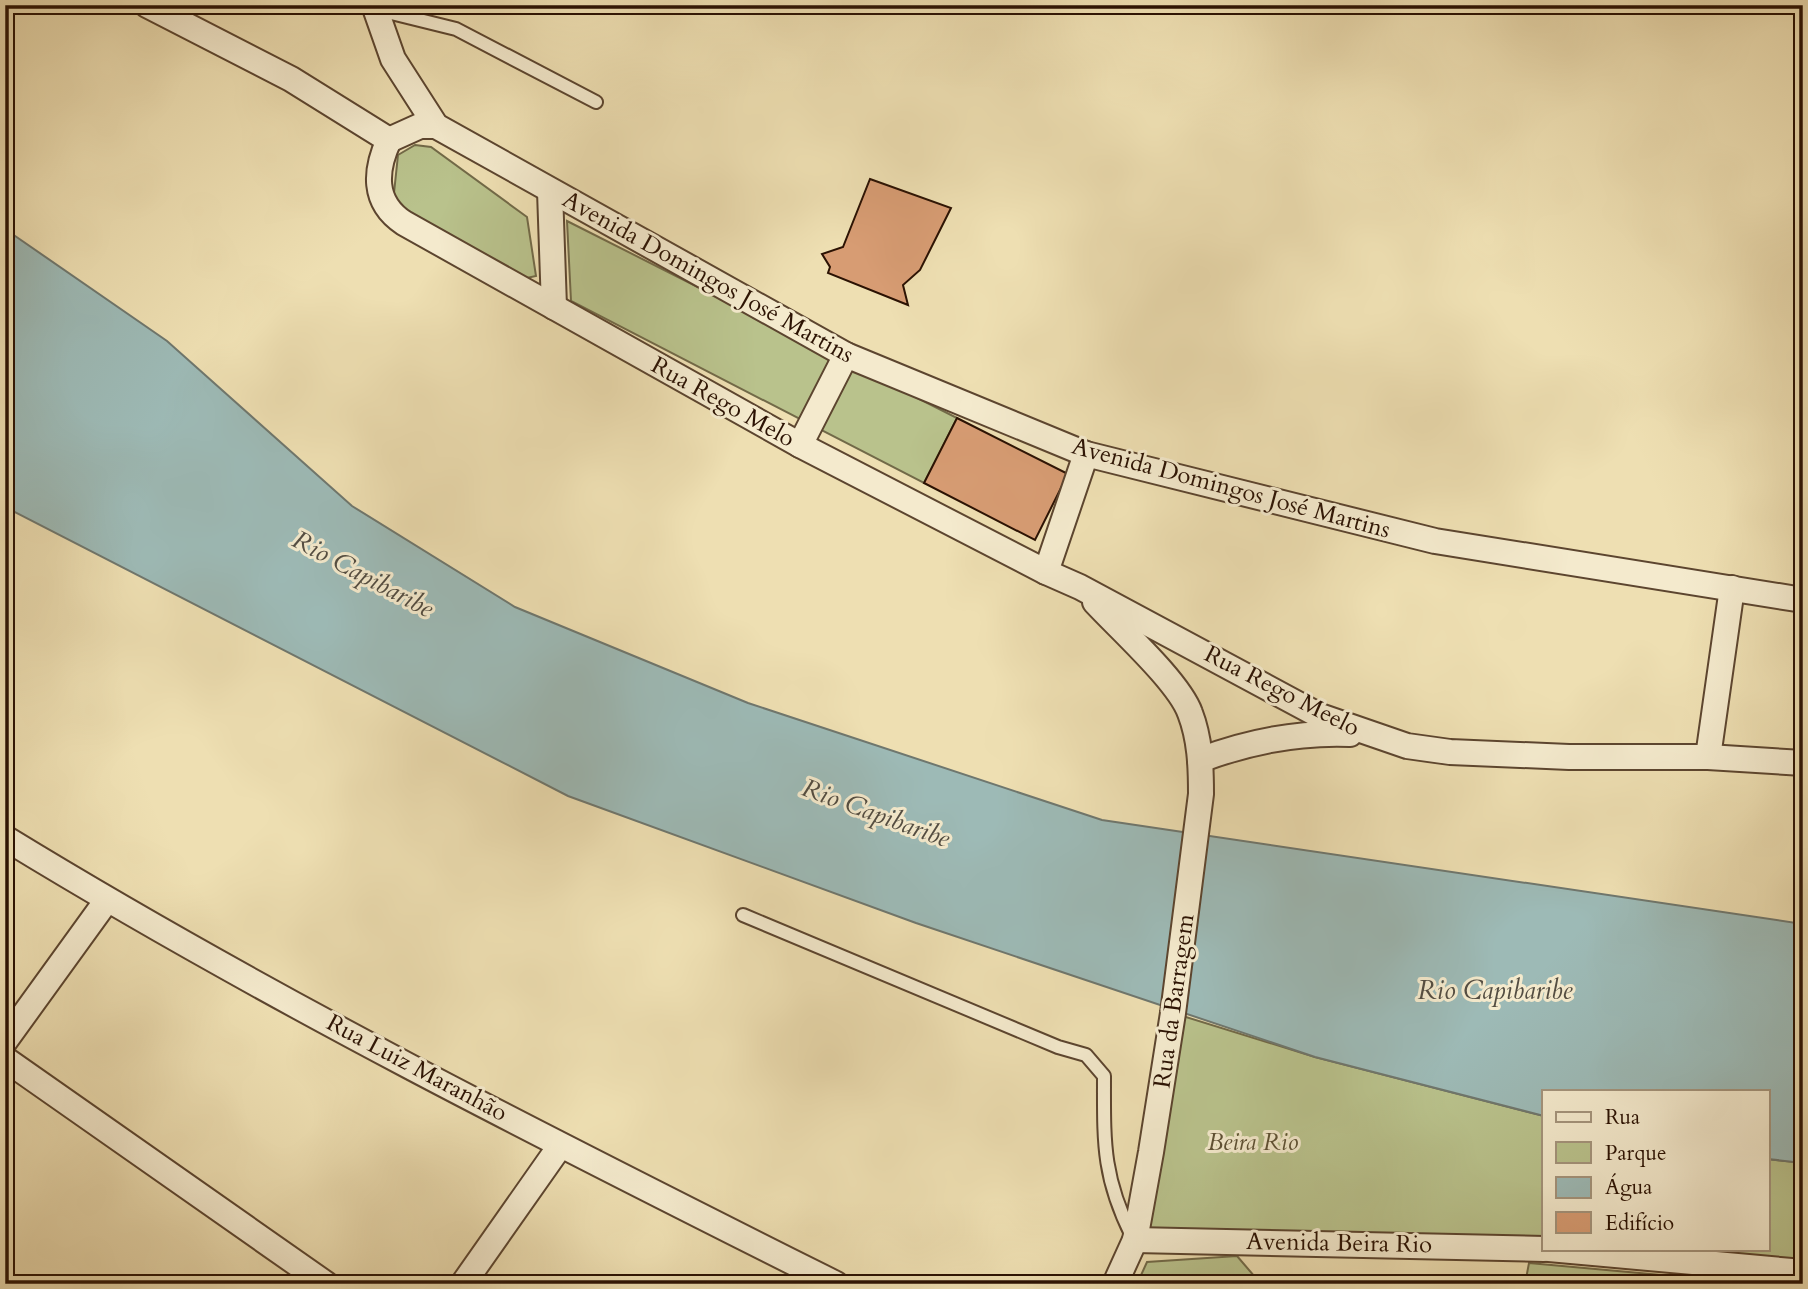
<svg xmlns="http://www.w3.org/2000/svg" width="1808" height="1289" viewBox="0 0 1808 1289" font-family="Cardo,serif">
<rect width="100%" height="100%" fill="#eedfb2"/>
<filter id="stains"><feTurbulence type="fractalNoise" baseFrequency=".00286" numOctaves="4"/><feColorMatrix values="0 0 0 0 .2 0 0 0 0 .09 0 0 0 0 .02 0 0 0 .5 -.17"/></filter>
<radialGradient id="worn" r=".72"><stop offset=".6" stop-color="#630" stop-opacity="0"/><stop offset="1" stop-color="#630" stop-opacity=".3"/></radialGradient>
<g fill="#b9c28c" stroke="#726a48" stroke-width="2">
<path d="M415,145L431,147L527,217L536,276L522,279L400,219L394,193L398,155Z"/>
<path d="M567,221L957,418L924,483L571,301Z"/>
<path d="M1173,1013L1315,1057L1544,1116V1249H1768V1159L1803,1163V1275L1480,1246L1135,1240Z"/>
<path d="M1237,1256L1261,1284H1137L1147,1262Z"/>
<path d="M1529,1263L1761,1284H1525Z"/>
</g>
<path fill="#9dbab6" stroke="#6f776e" stroke-width="2" d="M5,229L167,341L352,506L515,607L748,703L1102,820L1803,924V1163L1768,1159V1091H1544V1116L1315,1057L916,923L568,796L5,507Z"/>
<g fill="#d79c73" stroke="#2b1203" stroke-width="2">
<path d="M870,179L951,208L920,270L903,285L908,305L828,273L830,267L822,254L843,247Z"/>
<path d="M957,418L1068,474L1035,540L924,483Z"/>
</g>
<g fill="none" stroke-linecap="round" stroke-linejoin="round">
<g stroke="#5c452f" stroke-width="16">
<g id="service">
<path d="M375,9L456,29L596,102"/>
<path d="M743,915L1058,1047L1086,1055L1104,1076C1104,1141 1102,1176 1132,1236"/>
</g>
</g>
<g stroke="#5c452f" stroke-width="28">
<g id="minor">
<path d="M147,5L291,79L389,140C375,170 372,202 404,223L800,445L1046,572L1080,587L1320,716L1407,746L1450,752L1569,757H1708L1803,763"/>
<path d="M374,5L393,59L436,126L846,355L1086,454L1435,541L1803,600"/>
<path d="M389,140L420,126H436"/>
<path d="M550,191L554,307"/>
<path d="M800,445L846,355"/>
<path d="M1046,572L1086,454"/>
<path d="M1095,602C1120,629 1179,682 1190,713C1200,739 1201,766 1201,794L1173,1013L1151,1152L1135,1240L1115,1284"/>
<path d="M1708,757L1732,588"/>
<path d="M1200,760C1250,741 1297,732 1350,734"/>
<path d="M5,838C273,1002 555,1143 836,1284"/>
<path d="M5,1041L107,900"/>
<path d="M5,1059L326,1284"/>
<path d="M1135,1240L1544,1249"/>
<path d="M1549,1249L1803,1272"/>
<path d="M463,1284L560,1146"/>
</g>
</g>
<use href="#service" stroke="#f4eacd" stroke-width="12"/>
<use href="#minor" stroke="#f4eacd" stroke-width="24"/>
</g>
<g text-anchor="middle" dominant-baseline="central" stroke-width="6" stroke-linejoin="round" paint-order="stroke">
<g font-size="24" fill="#2b1203" stroke="#f4eacd">
<text transform="translate(708 277) rotate(29)">Avenida Domingos José Martins</text>
<text transform="translate(723 402) rotate(29)">Rua Rego Melo</text>
<text transform="translate(1231 488) rotate(15)">Avenida Domingos José Martins</text>
<text transform="translate(1282 691) rotate(27)">Rua Rego Meelo</text>
<text transform="translate(1174 1001) rotate(-82)">Rua da Barragem</text>
<text transform="translate(417 1068) rotate(28)">Rua Luiz Maranhão</text>
<text transform="translate(1339 1243) rotate(1)">Avenida Beira Rio</text>
</g>
<g font-size="24" font-style="italic" fill="#5d5033" stroke="#f4eacd">
<text x="1253" y="1142">Beira Rio</text>
</g>
<g font-size="26" font-style="italic" fill="#534d42" stroke="#f4eacd">
<text transform="translate(363 574) rotate(28)">Rio Capibaribe</text>
<text transform="translate(876 813) rotate(20)">Rio Capibaribe</text>
<text x="1495" y="990">Rio Capibaribe</text>
</g>
</g>
<rect width="1808" height="1289" fill="none" stroke="#eedfb2" stroke-width="28"/>
<rect x="7" y="7" width="1794" height="1275" fill="none" stroke="#2b1203" stroke-width="3.5"/>
<rect x="14" y="14" width="1780" height="1261" fill="none" stroke="#2b1203" stroke-width="2"/>
<rect x="1542" y="1090" width="228" height="161" fill="#f4eacd" stroke="#a4947c" stroke-width="2"/>
<rect x="1556" y="1112" width="35" height="10" fill="#f4eacd" stroke="#a4947c" stroke-width="2"/>
<text x="1605" y="1124" font-size="21" fill="#2b1203">Rua</text>
<rect x="1556" y="1142" width="35" height="21" fill="#b9c28c" stroke="#a4947c" stroke-width="2"/>
<text x="1605" y="1160" font-size="21" fill="#2b1203">Parque</text>
<rect x="1556" y="1177" width="35" height="21" fill="#9dbab6" stroke="#a4947c" stroke-width="2"/>
<text x="1605" y="1194" font-size="21" fill="#2b1203">Água</text>
<rect x="1556" y="1212" width="35" height="21" fill="#d79c73" stroke="#a4947c" stroke-width="2"/>
<text x="1605" y="1230" font-size="21" fill="#2b1203">Edifício</text>
<rect width="100%" height="100%" filter="url(#stains)"/>
<rect width="100%" height="100%" fill="url(#worn)"/>
</svg>
